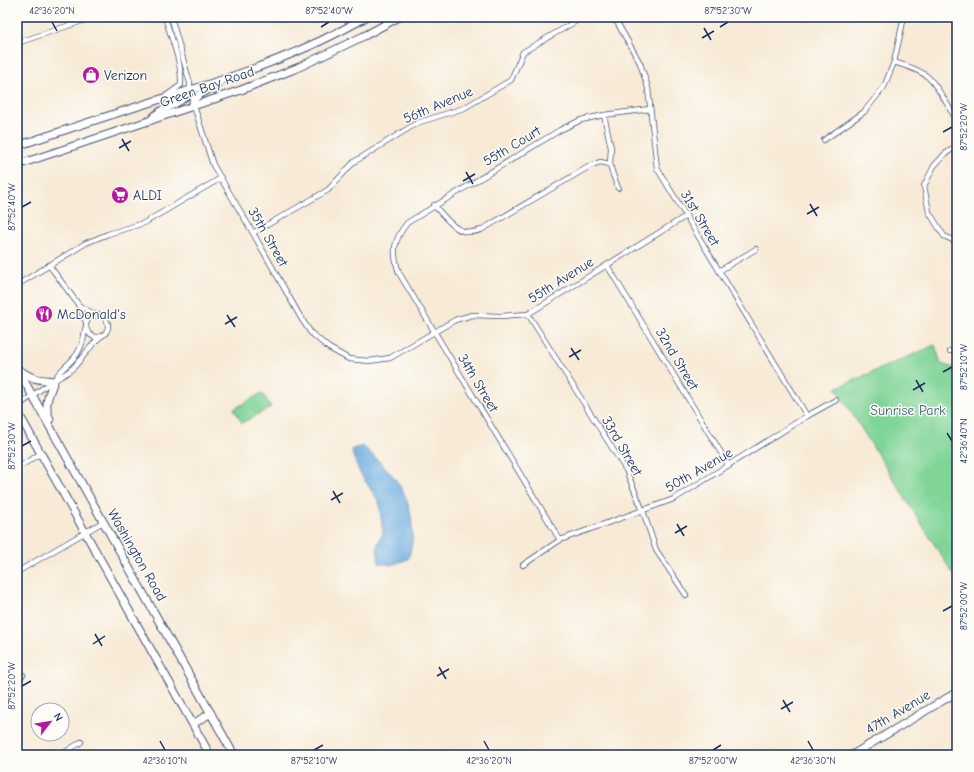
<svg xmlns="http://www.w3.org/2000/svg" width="974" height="772" viewBox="0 0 974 772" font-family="'Comic Neue',sans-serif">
<rect width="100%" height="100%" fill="#fdfcf7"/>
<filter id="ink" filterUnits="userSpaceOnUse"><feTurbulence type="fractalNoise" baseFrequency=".025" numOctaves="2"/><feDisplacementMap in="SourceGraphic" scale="8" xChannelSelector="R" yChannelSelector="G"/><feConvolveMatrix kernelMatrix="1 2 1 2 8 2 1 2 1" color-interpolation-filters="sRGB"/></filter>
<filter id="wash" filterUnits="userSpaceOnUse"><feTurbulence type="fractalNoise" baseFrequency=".012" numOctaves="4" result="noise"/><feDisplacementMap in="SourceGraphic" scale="16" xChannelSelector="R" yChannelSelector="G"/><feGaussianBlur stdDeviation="0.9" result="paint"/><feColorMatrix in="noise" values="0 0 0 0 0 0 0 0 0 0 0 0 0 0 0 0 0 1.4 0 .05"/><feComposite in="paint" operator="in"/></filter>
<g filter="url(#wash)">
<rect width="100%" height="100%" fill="#f7ead6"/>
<g fill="#7fd497" stroke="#4d827a">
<path d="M935,345L941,364L954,368L957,364V574H953L836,388Z"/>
<path d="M262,393L271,407L242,423L234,409Z"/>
</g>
<path fill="#6babde" stroke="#436d9e" d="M363,446C373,456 385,466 394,477C411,500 418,532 408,559L392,565L379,563L377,546L383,533L379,502L360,473L353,456L352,449Z"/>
</g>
<g filter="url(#ink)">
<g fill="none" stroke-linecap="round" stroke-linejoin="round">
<g stroke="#3c4b70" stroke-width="6">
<g id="street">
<path d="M165,17C171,38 182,62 181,85L166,96"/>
<path d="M171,17L190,83V91"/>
<path d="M614,17L640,63L648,88L657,168L807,416"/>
<path d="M17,43L94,17"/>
<path d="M894,62C905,66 919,69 928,77C940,89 948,106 957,121"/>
<path d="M194,106L213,165L253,233L301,318L311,333L329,348L349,359L369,361L390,358L455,320L472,315L501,316L528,314L686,216"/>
<path d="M604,115L611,148L610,164L612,172L618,188"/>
<path d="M824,140L864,112L884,87L894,62L904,17"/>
<path d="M957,146L945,154L934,166L924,186L929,212L944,236L957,242"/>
<path d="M434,205C448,221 459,238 481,230L590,166L600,162L610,164"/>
<path d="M253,233L328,190L354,162L417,123L464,108L511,80L523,52L583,17"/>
<path d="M49,265L78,304L86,322"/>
<path d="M607,265L729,466"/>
<path d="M719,271L756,249"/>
<path d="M17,285L86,243L108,234L144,223L221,178"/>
<path d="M78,305L96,315"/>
<path d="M528,314L626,470L643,511L656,550L686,595"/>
<circle cx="97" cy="326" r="11"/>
<path d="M950,351H957"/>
<path d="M54,381C58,371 66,367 73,359C81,351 84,340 85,329"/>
<path d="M17,406C30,398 41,389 53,381C60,377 66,374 72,369C82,359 90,346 101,336"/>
<path d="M17,468L40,454"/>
<path d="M560,540L399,273C392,252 393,241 407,223L560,130L581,120L604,115L650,109"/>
<path d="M523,565L560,540L674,499L807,416L836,400"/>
<path d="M17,572L103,522"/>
<path d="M17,681L23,675"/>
<path d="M61,755L81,742"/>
</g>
</g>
<g stroke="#3c4b70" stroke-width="9">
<path id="secondary" d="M852,755L957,692"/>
</g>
<g stroke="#3c4b70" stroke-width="9">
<g id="primary">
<path d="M194,106L193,101C199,92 211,90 219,83"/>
<path d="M151,120C161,106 180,106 190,91"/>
<path d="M17,146C65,130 113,114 161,99C231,78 303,54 366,17"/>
<path d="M17,165L241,90L297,68L366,35L399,17"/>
<path d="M17,368L234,755"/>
<path d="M19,370C34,380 37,379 54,381C49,394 43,406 50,419"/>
<path d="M17,411L210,755"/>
<path d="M193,724L211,713"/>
</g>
</g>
<use href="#street" stroke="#fff" stroke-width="4.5"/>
<use href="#secondary" stroke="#fff" stroke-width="7"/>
<use href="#primary" stroke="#fff" stroke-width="7"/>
</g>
</g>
<path fill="none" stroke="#1b2f5e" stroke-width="1.5" d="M52,22L57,31M321,27L329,22M720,27L728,22M704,28L711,40M702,38L714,31M943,132L952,127M122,139L129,151M119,148L131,141M466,172L473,184M463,181L475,174M810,204L817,216M22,207L31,202M807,214L819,207M227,315L235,327M225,324L237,317M571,348L579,360M569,357L581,350M943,372L952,367M916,380L923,392M913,390L925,383M947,433L952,441M22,446L31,441M333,491L340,503M331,500L343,493M677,524L684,536M675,533L687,526M943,611L952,606M95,634L102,646M93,644L105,636M439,667L446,679M437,676L449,669M22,686L31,681M783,700L790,712M781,709L793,702M160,741L165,750M484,741L489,750M808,741L813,750M314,750L323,745M713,750L721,745"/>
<defs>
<g id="shop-disc" transform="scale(0.9)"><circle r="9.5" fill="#b5179e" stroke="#fdfcf7"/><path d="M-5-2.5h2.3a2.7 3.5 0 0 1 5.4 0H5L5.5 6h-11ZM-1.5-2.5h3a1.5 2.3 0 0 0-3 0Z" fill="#fff"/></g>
<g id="supermarket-disc" transform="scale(0.9)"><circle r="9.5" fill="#b5179e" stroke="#fdfcf7"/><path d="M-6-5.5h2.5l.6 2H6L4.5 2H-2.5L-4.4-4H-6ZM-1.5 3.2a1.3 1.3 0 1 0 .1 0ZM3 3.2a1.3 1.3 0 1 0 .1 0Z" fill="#fff"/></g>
<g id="restaurant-disc" transform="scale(0.9)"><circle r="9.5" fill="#b5179e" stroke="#fdfcf7"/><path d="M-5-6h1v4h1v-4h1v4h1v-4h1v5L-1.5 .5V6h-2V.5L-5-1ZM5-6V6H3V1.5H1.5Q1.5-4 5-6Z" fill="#fff"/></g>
</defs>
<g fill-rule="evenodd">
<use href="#shop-disc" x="91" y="75"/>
<use href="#supermarket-disc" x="120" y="195"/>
<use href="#restaurant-disc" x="44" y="314"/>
</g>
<g text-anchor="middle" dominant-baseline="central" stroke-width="3" stroke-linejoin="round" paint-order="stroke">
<g font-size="14" fill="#1b2f5e" stroke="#fdfcf7" text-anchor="start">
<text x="104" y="75">Verizon</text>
<text x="133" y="195">ALDI</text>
<text x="57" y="314">McDonald's</text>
</g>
<g font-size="14" fill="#1b2f5e" stroke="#fdfcf7">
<text transform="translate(207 87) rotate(-19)">Green Bay Road</text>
<text transform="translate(438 105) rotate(-23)">56th Avenue</text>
<text transform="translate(512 146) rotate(-31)">55th Court</text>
<text transform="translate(700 218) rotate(59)">31st Street</text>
<text transform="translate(268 237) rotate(60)">35th Street</text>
<text transform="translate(561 280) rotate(-32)">55th Avenue</text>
<text transform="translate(677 359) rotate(59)">32nd Street</text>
<text transform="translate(478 383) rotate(59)">34th Street</text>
<text transform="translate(622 446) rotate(60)">33rd Street</text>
<text transform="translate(699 470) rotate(-30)">50th Avenue</text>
<text transform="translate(137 555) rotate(60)">Washington Road</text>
<text transform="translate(898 712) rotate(-31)">47th Avenue</text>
</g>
<g font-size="14" fill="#39616f" stroke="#fdfcf7">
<text x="908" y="410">Sunrise Park</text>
</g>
</g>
<rect width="974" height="772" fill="none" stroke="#fdfcf7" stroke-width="44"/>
<g transform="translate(50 722) rotate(59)"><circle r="19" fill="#fdfcf7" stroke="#a3aaba"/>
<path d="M0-3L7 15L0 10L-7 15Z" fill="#b5179e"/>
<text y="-6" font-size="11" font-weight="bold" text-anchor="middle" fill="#1b2f5e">N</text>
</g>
<rect x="22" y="22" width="930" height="728" fill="none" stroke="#1b2f5e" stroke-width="1.5"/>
<g font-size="10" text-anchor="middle" fill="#1b2f5e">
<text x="52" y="14">42°36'20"N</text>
<text x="329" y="14">87°52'40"W</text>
<text x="728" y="14">87°52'30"W</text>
<text transform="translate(963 127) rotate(-90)" y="4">87°52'20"W</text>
<text transform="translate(11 207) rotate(-90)" y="4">87°52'40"W</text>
<text transform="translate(963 367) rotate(-90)" y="4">87°52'10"W</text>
<text transform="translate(963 441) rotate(-90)" y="4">42°36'40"N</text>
<text transform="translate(11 446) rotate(-90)" y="4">87°52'30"W</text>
<text transform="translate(963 606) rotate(-90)" y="4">87°52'00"W</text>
<text transform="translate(11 686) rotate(-90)" y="4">87°52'20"W</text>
<text x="165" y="764">42°36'10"N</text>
<text x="314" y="764">87°52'10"W</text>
<text x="489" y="764">42°36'20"N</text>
<text x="713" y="764">87°52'00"W</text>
<text x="813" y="764">42°36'30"N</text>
</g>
</svg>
